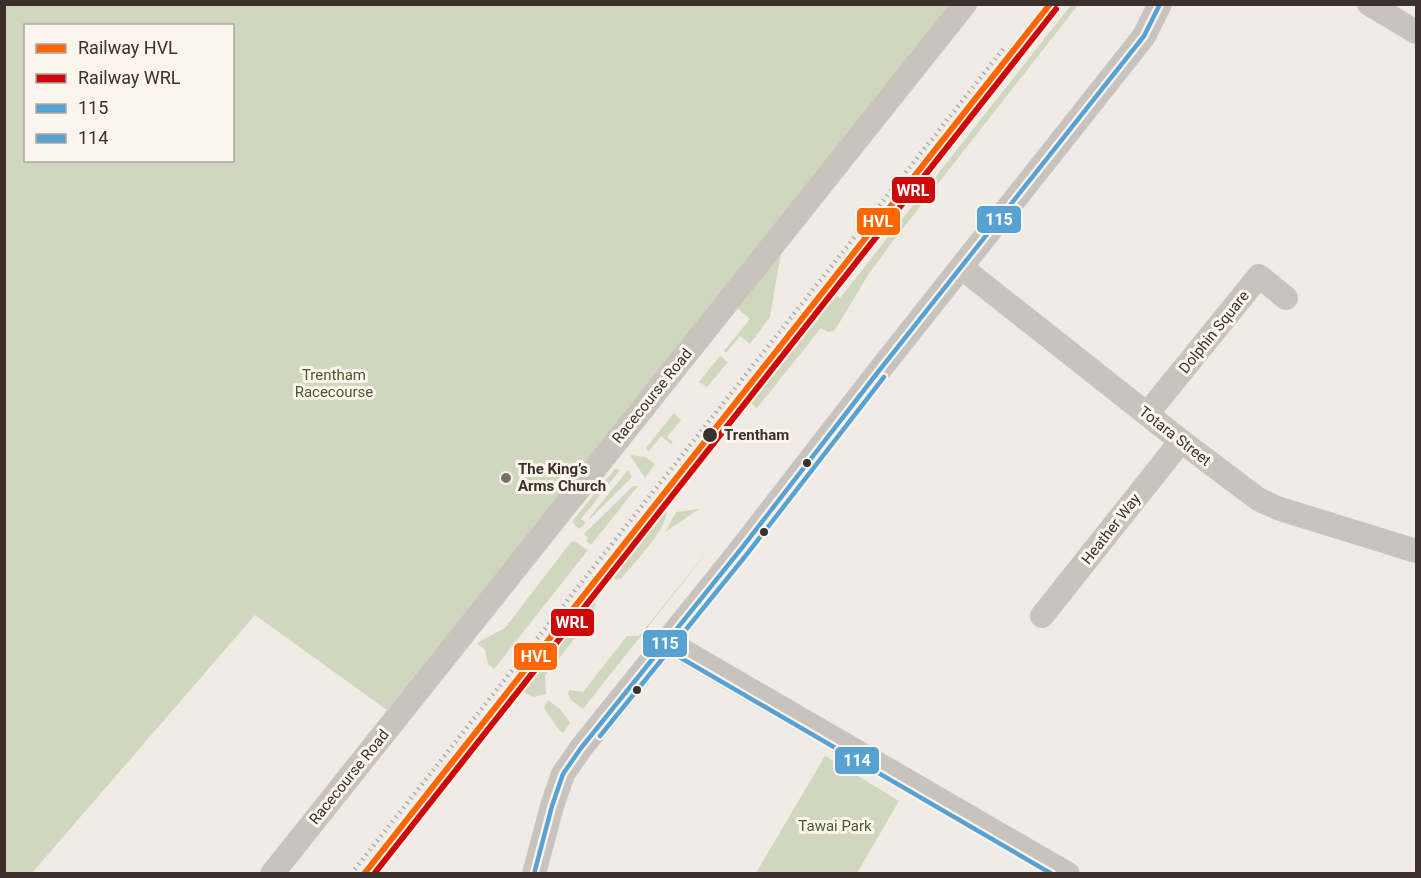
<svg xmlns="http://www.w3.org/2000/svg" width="1421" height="878" viewBox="0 0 1421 878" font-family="Roboto,sans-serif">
<rect width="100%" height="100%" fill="#f0ebe5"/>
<g fill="#d1d6bf" fill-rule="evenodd">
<path d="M4,5H952L387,710L255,615L31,874L4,873ZM26,26H232V160H26Z"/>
<path d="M1071,5H1078L890,245L868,275L835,330L828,332L821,328L757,408L750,403L836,295L840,298Z"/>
<path d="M781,253L770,317L750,344L740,336L726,353L724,351L750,319L737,308Z"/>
<path d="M720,356L728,362L707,387L699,382Z"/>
<path d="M674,413L681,420L667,437L673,442L671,444L661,436L648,452L646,448Z"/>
<path d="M630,455L645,457L655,464L645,478Z"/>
<path d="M615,469L620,470L581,519L586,523L579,529L573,523L574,519Z"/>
<path d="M628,470L632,477L590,519L589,518Z"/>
<path d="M633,486H638L591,545L586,541L588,538L584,534Z"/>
<path d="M699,509L665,532L676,512Z"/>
<path d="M667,510C667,530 633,564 620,580L618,578L617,580L613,577Z"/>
<path d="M718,538L583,709L571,700L568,694L569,690L583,692L627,636H639Z"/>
<path d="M574,541L588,550L494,669L488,664L485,650L477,643L505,628L571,542Z"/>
<path d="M594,602L596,605L594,608L595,612L545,676L546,694L533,697L524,692Z"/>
<path d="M548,700L561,710L570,723L563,733L559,730L544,708Z"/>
<path d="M825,756L899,801L857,873H756Z"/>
</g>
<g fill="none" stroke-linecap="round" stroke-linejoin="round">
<g stroke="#c9c3be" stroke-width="24">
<path d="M1369,4L1416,32"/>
<path d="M962,268L1181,441L1258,499L1277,508L1416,551"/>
<path d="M1147,414L1259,276L1286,298"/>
<path d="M1042,616L1181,441"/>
<path d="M666,641L1068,874"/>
<path d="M272,874L965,4"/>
<path d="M534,874L552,806L563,774L581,748L741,549L878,372L1126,59L1144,36L1160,4"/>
</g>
<path stroke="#b1aca8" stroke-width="4.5" stroke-dasharray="1.5 4.5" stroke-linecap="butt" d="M351,874L1004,48"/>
<g stroke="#fbf5ee" stroke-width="9">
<path id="bus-1" d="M534,874L552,806L563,774L581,748L741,549L878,372L1144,36L1160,4"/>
</g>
<g stroke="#fbf5ee" stroke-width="9">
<g id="bus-2">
<path d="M662,647L1052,874"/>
<path d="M600,736L747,554L884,377"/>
</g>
</g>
<use href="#bus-1" stroke="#58a2d3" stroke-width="4.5"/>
<use href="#bus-2" stroke="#58a2d3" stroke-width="4.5"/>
<g stroke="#fbf5ee" stroke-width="10">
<path id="rail-1" d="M364,874L1050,4"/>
</g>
<g stroke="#fbf5ee" stroke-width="10">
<path id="rail-2" d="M374,874L1056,9"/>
</g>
<use href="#rail-1" stroke="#f60" stroke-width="6"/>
<use href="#rail-2" stroke="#ce0808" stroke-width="6"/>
</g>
<g fill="#3b302b" stroke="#fbf5ee" stroke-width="2">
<circle cx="710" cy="435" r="8"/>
<circle cx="807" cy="463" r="5"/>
<circle cx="764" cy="532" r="5"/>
<circle cx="637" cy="690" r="5"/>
</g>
<circle fill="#7a716c" stroke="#fbf5ee" stroke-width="2" cx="506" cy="478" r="6"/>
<g text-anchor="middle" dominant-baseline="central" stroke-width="6" stroke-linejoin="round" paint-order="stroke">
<g font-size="15" fill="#3b302b" stroke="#fbf5ee">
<text transform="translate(1214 332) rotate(-51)">Dolphin Square</text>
<text transform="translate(652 396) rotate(-51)">Racecourse Road</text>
<text transform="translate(1175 436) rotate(38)">Totara Street</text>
<text transform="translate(1111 529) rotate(-52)">Heather Way</text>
<text transform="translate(349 777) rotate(-51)">Racecourse Road</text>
</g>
<g font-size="15" fill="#4a5a2e" stroke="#fbf5ee">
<text x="334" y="375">Trentham<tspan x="334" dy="17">Racecourse</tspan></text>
<text x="835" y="826">Tawai Park</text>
</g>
<g font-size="15" font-weight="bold" fill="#3b302b" stroke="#fbf5ee" text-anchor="start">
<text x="724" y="435">Trentham</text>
</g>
<g font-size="15" font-weight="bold" fill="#3b302b" stroke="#fbf5ee" text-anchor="start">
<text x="518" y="469">The King’s<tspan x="518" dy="17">Arms Church</tspan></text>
</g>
</g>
<g stroke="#fbf5ee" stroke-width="2">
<rect x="891" y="176" width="45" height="28" rx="6" fill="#ce0808"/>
<rect x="976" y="205" width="46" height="29" rx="6" fill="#58a2d3"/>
<rect x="856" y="207" width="45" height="29" rx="6" fill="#f60"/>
<rect x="550" y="608" width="45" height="29" rx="6" fill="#ce0808"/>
<rect x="642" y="629" width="46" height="29" rx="6" fill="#58a2d3"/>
<rect x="513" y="642" width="45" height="29" rx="6" fill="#f60"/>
<rect x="834" y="746" width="46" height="29" rx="6" fill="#58a2d3"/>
</g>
<g font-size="16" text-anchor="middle" font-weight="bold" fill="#fff">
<text x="913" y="196">WRL</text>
<text x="999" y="225">115</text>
<text x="878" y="227">HVL</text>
<text x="572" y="628">WRL</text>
<text x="665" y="649">115</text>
<text x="536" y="662">HVL</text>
<text x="857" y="766">114</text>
</g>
<rect width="1421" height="878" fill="none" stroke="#3b302b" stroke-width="12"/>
<rect x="24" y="24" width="210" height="138" fill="#fbf5ee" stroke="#aea6a0" stroke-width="1.5"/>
<rect x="36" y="44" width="30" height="9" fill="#ff6600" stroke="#aea6a0" stroke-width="1.5"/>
<text x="78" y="54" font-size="18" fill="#3b302b">Railway HVL</text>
<rect x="36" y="74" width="30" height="9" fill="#ce0808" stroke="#aea6a0" stroke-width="1.5"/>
<text x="78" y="84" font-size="18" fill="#3b302b">Railway WRL</text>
<rect x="36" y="104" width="30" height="9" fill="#58a2d3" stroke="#aea6a0" stroke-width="1.5"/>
<text x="78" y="114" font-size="18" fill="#3b302b">115</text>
<rect x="36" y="134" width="30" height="9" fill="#58a2d3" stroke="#aea6a0" stroke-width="1.5"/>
<text x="78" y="144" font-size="18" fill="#3b302b">114</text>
</svg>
